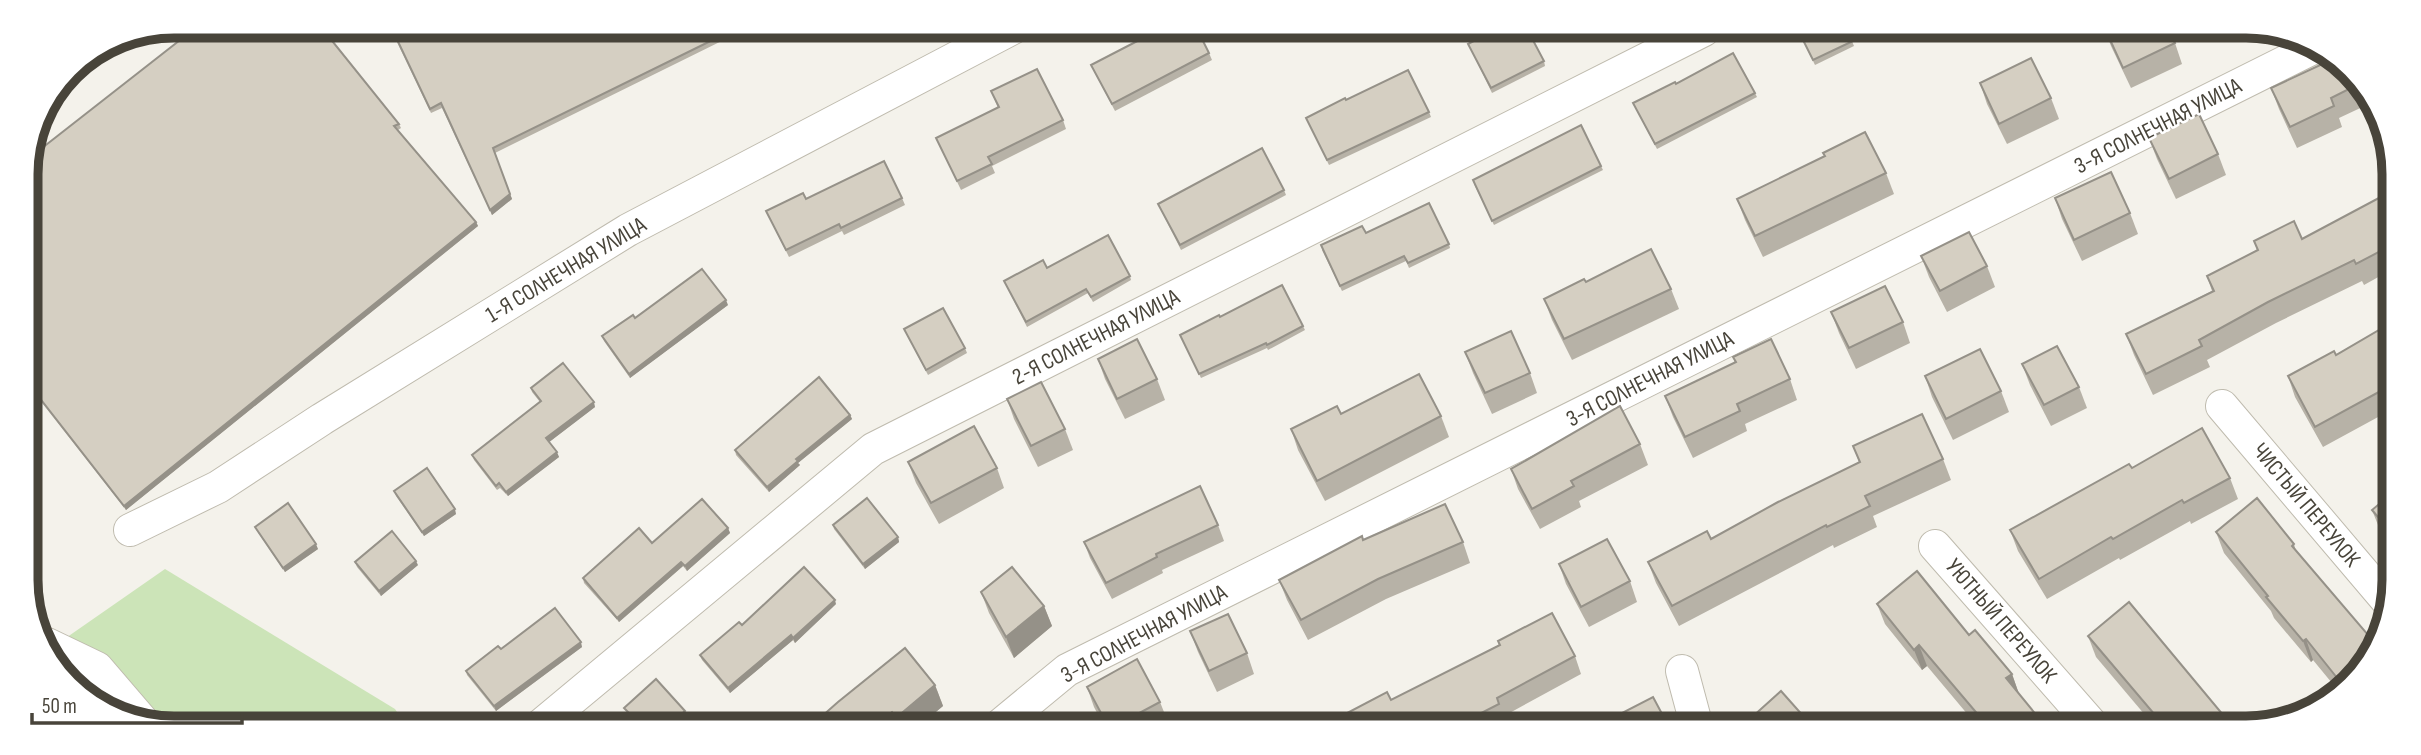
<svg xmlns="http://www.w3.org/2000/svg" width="2421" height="755" viewBox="0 0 2421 755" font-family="'Sofia Sans Condensed',sans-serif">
<rect width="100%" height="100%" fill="#f4f2eb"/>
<path fill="#cce4b8" d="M165,569L395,709L405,724H136L69,685L50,649Z"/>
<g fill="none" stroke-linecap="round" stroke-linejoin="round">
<g stroke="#bfbbae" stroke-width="34">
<g id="street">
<path d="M2222,406L2390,604"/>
<path d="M130,530L218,487L322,419L628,230L1013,28"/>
<path d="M1935,546L2095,728"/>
<path d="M47,644L97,668L145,724"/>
<path d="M1682,671L1697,727"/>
<path d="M541,725L873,449L1704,30"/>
<path d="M999,726L1067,670L2313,48"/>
</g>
</g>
<use href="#street" stroke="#fff" stroke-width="32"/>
</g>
<g fill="#b7b2a7">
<path d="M386,27L748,28L495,153L512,199L492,215L442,108L431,113L395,38L392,40Z"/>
<path d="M1798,30H1847L1854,46L1815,65Z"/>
<path d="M2105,31L2175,43L2182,64L2131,88L2111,46Z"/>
<path d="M1150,34L1209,53L1212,60L1115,111L1091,65Z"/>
<path d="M1468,44L1544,61L1545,66L1492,93Z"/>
<path d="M2358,76L2371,103L2339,118L2342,127L2297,148L2279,109L2271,88Z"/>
<path d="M1980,83L2051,98L2059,119L2007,144L1987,104Z"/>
<path d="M1676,84L1755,93L1757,97L1657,149L1633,103Z"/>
<path d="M991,91L1063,120L1066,129L992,166L995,173L961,190L936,138L998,108Z"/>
<path d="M1346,100L1429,112L1431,117L1329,165L1306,118Z"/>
<path d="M399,124L401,128L398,130L476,222L478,226L126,510L28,385L27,165Z"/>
<path d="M2149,138L2218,154L2226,175L2176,199L2157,159Z"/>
<path d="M1601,166L1603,170L1494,225L1474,184Z"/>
<path d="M1886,173L1894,194L1763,257L1745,220L1737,199Z"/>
<path d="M1284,190L1286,195L1181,250L1158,204Z"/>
<path d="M2392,191L2391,270L2364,285L2362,281L2276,323L2207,360L2210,367L2153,395L2134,355L2126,334L2212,291L2207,276L2257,250L2254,241L2302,239Z"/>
<path d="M902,198L905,205L844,235L842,231L789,257L766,211L806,199Z"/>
<path d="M2055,198L2130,213L2138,234L2082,261L2062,219Z"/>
<path d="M1366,233L1449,244L1450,248L1409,268L1406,261L1342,291L1322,250Z"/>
<path d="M1921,256L1987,266L1995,287L1947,312L1929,277Z"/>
<path d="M1047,268L1130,276L1131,280L1093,302L1088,293L1027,327L1004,281Z"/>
<path d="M1586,282L1671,289L1679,309L1572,360L1552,320L1544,299Z"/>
<path d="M728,305L630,378L604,341L602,336L635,318Z"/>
<path d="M1831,312L1903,322L1910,343L1856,369L1839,333Z"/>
<path d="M2391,323V410L2323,447L2295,397L2288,376L2336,355Z"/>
<path d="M1303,326L1305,330L1268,350L1267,348L1201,378L1180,335Z"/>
<path d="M904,329L965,348L967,353L928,375Z"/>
<path d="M1465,352L1530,373L1537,393L1492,414L1473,373Z"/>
<path d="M1733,357L1790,379L1797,400L1745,424L1747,431L1693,458L1673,417L1665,396L1735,363Z"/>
<path d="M1098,359L1157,379L1165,400L1125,419L1105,379Z"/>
<path d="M2022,364L2079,387L2087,408L2051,426L2030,385Z"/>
<path d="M1925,376L2001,391L2009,412L1953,440L1932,397Z"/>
<path d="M531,388L595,407L549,442L559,457L508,496L500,488L497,490L474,460L472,455L540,402L532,392Z"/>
<path d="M1007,399L1065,429L1073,450L1038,467L1014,419Z"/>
<path d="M1341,414L1441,416L1449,437L1325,501L1298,450L1291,429Z"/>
<path d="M850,415L852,419L798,463L800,465L769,492L736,455L735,450Z"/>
<path d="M1640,444L1648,465L1579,501L1581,507L1540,529L1518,489L1511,469Z"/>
<path d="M1853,446L1943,459L1951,480L1873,516L1877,527L1834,548L1833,545L1679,626L1656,583L1648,562L1711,539L1859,462Z"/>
<path d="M908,462L997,468L1004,488L939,524L916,483Z"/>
<path d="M2132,468L2230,478L2238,499L2191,524L2190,521L2120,560L2119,558L2047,599L2018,551L2010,530Z"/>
<path d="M394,491L456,514L424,536L396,496Z"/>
<path d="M2390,495V543L2380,530L2372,510Z"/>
<path d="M833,525L898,537L899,542L865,569L834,529Z"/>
<path d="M1218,525L1224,541L1162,570L1163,573L1112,599L1090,558L1084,542Z"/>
<path d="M255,527L318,549L285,572L257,531Z"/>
<path d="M728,528L730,533L687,571L683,566L619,622L584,583L583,578L652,543Z"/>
<path d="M2216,532L2294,544L2296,551L2375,643L2344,692L2341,694L2313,660L2311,662L2274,618L2271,611L2224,553Z"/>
<path d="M1363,540L1463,542L1470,563L1386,599L1308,640L1287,600L1279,580Z"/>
<path d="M355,562L418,565L381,596L357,567Z"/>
<path d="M1559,564L1630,581L1637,602L1589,627L1566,584Z"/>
<path d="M981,592L1044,606L1052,626L1014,658L989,613Z"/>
<path d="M836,604L795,643L793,640L730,693L702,660L700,655L742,625Z"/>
<path d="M1877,604L1969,635L2012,674L2019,694L2047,728H1979L1927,666L1922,670L1885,624Z"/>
<path d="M1190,631L1247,653L1254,674L1217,692L1198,652Z"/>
<path d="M2088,636L2234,728H2156L2096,657Z"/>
<path d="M1498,641L1575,656L1581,674L1504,716L1506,721L1495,727L1334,726L1332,721L1391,700L1499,645Z"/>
<path d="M582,647L496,711L467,675L466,671L501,649Z"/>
<path d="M935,685L943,706L919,726L812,725Z"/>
<path d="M1087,687L1160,702L1168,722L1161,726H1104L1094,707Z"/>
</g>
<g fill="#959188">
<path d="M510,194L512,199L492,215L490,210Z"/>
<path d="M476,222L478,226L126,510L124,506Z"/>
<path d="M726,300L728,305L630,378L629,374Z"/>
<path d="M594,402L595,407L548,443L546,438Z"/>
<path d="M850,415L852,419L798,463L800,465L769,492L767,487L796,459Z"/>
<path d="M557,452L559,457L508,496L506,492Z"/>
<path d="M455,509L456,514L424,536L422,532Z"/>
<path d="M728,528L730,533L687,571L685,566Z"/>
<path d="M898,537L899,542L865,569L863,564Z"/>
<path d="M316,544L318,549L285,572L283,568Z"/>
<path d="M416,561L418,565L381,596L379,591Z"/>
<path d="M681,562L683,566L619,622L617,618Z"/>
<path d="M835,600L836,604L795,643L793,638Z"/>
<path d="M1044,606L1052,626L1014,658L1006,637Z"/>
<path d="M791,635L793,640L730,693L728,688Z"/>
<path d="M2306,639L2313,660L2311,662L2303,641Z"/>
<path d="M581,642L582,647L496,711L494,706Z"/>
<path d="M1919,645L1927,666L1922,670L1914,650Z"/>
<path d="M2012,674L2019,694L2006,678Z"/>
<path d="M935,685L943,706L919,726L900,725L897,717Z"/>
<path d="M685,711L689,723L687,725H669Z"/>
<path d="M892,712L897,725H877Z"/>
</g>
<g fill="#d5cfc2" stroke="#959188" stroke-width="2">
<path d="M198,26L321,27L399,124L394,126L476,222L124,506L28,383L27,165L28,159Z"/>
<path d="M386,27L737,28L493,148L510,194L490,210L441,103L430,109L394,33L390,35Z"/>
<path d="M1151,29H1197L1209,53L1112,104L1091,65L1151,34L1149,30Z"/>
<path d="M1496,29H1527L1544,61L1491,88L1468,44Z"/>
<path d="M1798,30H1847L1853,41L1813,60Z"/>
<path d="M2106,31H2169L2175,43L2123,68Z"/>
<path d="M1733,53L1755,93L1655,144L1633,103L1675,82L1676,84Z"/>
<path d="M2031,58L2051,98L1999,124L1980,83Z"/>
<path d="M2331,60L2358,76L2361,83L2331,98L2334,106L2290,127L2271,88Z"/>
<path d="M1037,69L1063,120L988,157L992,164L957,181L936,138L999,107L991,91Z"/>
<path d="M1408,70L1429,112L1327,160L1306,118L1345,98L1346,100Z"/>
<path d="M2199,114L2218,154L2169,179L2149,138Z"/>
<path d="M1581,125L1601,166L1492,221L1473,180Z"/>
<path d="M1865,132L1886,173L1755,236L1737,199L1825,156L1823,153Z"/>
<path d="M1262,148L1284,190L1180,245L1158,204Z"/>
<path d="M884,161L902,198L841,228L839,224L786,250L766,211L803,193L806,199Z"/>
<path d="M2111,172L2130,213L2074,240L2055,198Z"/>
<path d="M2392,191V245L2356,264L2354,260L2268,302L2199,340L2202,346L2146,374L2126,334L2214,291L2207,276L2258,250L2254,241L2294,221L2302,239Z"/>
<path d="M1429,203L1449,244L1408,263L1404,256L1340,286L1321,245L1362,226L1366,233Z"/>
<path d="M1969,232L1987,266L1940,291L1921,256Z"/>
<path d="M1108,235L1130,276L1091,297L1086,289L1026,322L1004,281L1043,260L1047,268Z"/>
<path d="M1651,249L1671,289L1564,339L1544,299L1584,279L1586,282Z"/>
<path d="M702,269L726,300L629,374L602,336L633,315L635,318Z"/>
<path d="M1282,285L1303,326L1267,345L1266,343L1199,374L1180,335L1219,315L1220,317Z"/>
<path d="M1885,286L1903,322L1849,348L1831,312Z"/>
<path d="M943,308L965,348L926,370L904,329Z"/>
<path d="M2391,323V388L2389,389L2388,387L2315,427L2288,376L2334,351L2336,355Z"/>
<path d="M1511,331L1530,373L1485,393L1465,352Z"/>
<path d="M1137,339L1157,379L1117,399L1098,359Z"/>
<path d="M1771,339L1790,379L1737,404L1740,411L1685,437L1665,396L1736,362L1733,357Z"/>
<path d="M2057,346L2079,387L2044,405L2022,364Z"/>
<path d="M1980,349L2001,391L1946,419L1925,376Z"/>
<path d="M563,363L594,402L546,438L557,452L506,492L499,483L496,486L472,455L541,401L531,388Z"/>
<path d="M1419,374L1441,416L1317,481L1291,429L1337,406L1341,414Z"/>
<path d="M819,377L850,415L796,459L798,461L767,487L735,450Z"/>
<path d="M1041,382L1065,429L1031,446L1007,399Z"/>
<path d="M1620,406L1640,444L1571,481L1574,486L1532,509L1511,469Z"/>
<path d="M1922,414L1943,459L1865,496L1870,506L1827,527L1826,525L1672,606L1648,562L1707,531L1711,539L1778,502L1860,462L1853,446Z"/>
<path d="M974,426L997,468L931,503L908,462Z"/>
<path d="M2202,428L2230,478L2184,503L2182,500L2113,539L2111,537L2039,579L2010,530L2129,464L2132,468Z"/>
<path d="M427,468L455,509L422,532L394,491Z"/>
<path d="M1200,486L1218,525L1156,554L1157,557L1106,583L1084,542Z"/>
<path d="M2390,495V531L2372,510Z"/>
<path d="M867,498L898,537L863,564L833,525Z"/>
<path d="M2257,498L2294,544L2292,546L2375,643L2346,689L2306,639L2303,641L2266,597L2268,596L2216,532Z"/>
<path d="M702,499L728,528L685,566L681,562L617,618L583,578L639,528L652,543Z"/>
<path d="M288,503L316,544L283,568L255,527Z"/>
<path d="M1445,504L1463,542L1378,579L1301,620L1279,580L1362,536L1363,540Z"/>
<path d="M392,531L416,561L379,591L355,562Z"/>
<path d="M1607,539L1630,581L1581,607L1559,564Z"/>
<path d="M804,567L835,600L793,638L791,635L728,688L700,655L739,622L742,625Z"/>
<path d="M1012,567L1044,606L1006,637L981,592Z"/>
<path d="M1917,571L1969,635L1975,630L2012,674L2006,678L2047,728H1982L1986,724L1919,645L1914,650L1877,604Z"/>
<path d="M2129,602L2234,728H2166L2088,636Z"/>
<path d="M555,608L581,642L494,706L466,671L498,646L501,649Z"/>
<path d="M1552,613L1575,656L1497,698L1499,704L1454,727L1335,726L1332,721L1387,692L1391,700L1500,645L1498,641Z"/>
<path d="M1228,614L1247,653L1209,671L1190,631Z"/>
<path d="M905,648L935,685L897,717L892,712L877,725H812L838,702Z"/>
<path d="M1137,659L1160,702L1115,726H1108L1087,687Z"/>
<path d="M656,679L685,711L669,725H613L628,712L624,708Z"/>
<path d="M1781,691L1813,727H1741Z"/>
<path d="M1653,697L1669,727H1595Z"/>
</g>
<g text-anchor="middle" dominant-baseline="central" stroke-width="5" stroke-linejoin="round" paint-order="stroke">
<g font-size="23" fill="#48443a" stroke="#fff">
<text transform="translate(2158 126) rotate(-27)">3-Я СОЛНЕЧНАЯ УЛИЦА</text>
<text transform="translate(566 270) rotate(-31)">1-Я СОЛНЕЧНАЯ УЛИЦА</text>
<text transform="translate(1096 337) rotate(-27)">2-Я СОЛНЕЧНАЯ УЛИЦА</text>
<text transform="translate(1650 379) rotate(-27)">3-Я СОЛНЕЧНАЯ УЛИЦА</text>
<text transform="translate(2306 505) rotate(50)">ЧИСТЫЙ ПЕРЕУЛОК</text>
<text transform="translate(2001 621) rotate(49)">УЮТНЫЙ ПЕРЕУЛОК</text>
<text transform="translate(1144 634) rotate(-28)">3-Я СОЛНЕЧНАЯ УЛИЦА</text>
</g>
</g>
<path d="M0 0H2421V755H0ZM174 38H2246A136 136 0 0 1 2382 174V580A136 136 0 0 1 2246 716H174A136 136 0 0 1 38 580V174A136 136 0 0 1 174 38Z" fill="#fff" fill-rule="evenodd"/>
<path fill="none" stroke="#48443a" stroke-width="9" d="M174 38H2246A136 136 0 0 1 2382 174V580A136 136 0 0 1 2246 716H174A136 136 0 0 1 38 580V174A136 136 0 0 1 174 38Z"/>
<path d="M32 713v10h210v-10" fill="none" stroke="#48443a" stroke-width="3.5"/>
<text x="42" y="713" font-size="21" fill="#48443a" stroke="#ffffff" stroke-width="5" paint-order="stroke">50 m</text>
</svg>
